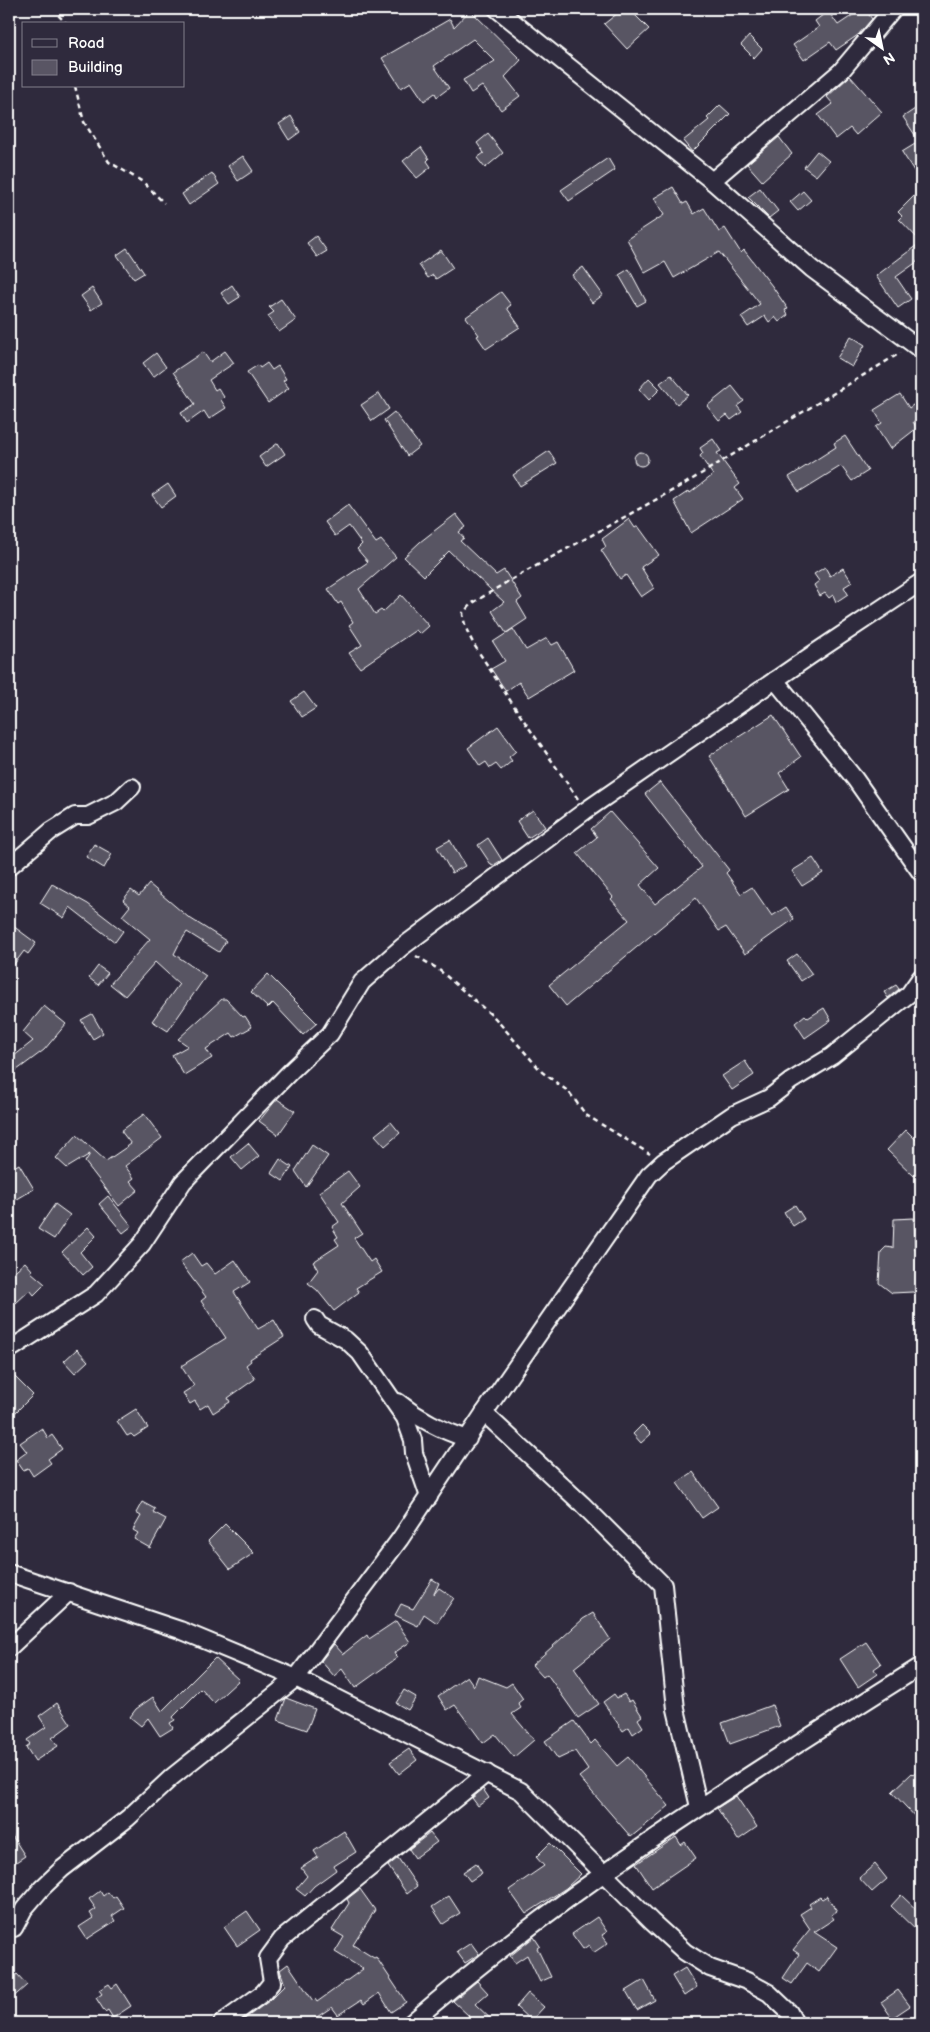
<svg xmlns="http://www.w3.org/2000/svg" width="930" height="2032" viewBox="0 0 930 2032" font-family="'Balsamiq Sans',sans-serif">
<rect width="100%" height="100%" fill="#2f2a3d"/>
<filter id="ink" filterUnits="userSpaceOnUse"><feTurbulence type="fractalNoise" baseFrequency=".02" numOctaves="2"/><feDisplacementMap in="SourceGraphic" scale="10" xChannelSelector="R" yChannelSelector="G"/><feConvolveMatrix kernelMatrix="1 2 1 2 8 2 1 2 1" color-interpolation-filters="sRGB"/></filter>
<g filter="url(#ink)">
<g fill="#595564" stroke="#fff">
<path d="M623,9H629L649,29L627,49L604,24Z"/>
<path d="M862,9H865L872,19L858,35L836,50L830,42L804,60L793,45L819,27L815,21L828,11L838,25Z"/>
<path d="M470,10L521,60L505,77L520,96L501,110L482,86L471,93L463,80L495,61L473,39L434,66L449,88L437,97L435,93L424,101L411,82L401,88L382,58L450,19L454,27Z"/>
<path d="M749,36L762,49L754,58L741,45Z"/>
<path d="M850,76L882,112L856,135L850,128L836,139L818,115L833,104L827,97Z"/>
<path d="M720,105L730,114L692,152L683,141L709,120L707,118Z"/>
<path d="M921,105V144L903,117Z"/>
<path d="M291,116L300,132L289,140L279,124Z"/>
<path d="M488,134L503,153L485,168L477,158L484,153L477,143Z"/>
<path d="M779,137L792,154L762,181L747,164Z"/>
<path d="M915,144L921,154V182L902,152Z"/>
<path d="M421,147L429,159L427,161L431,167L417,178L403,161Z"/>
<path d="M817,151L829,161L816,176L804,167Z"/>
<path d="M243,156L253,171L238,181L228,166Z"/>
<path d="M608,158L615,170L569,201L561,190Z"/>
<path d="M212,173L219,184L189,205L182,194Z"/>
<path d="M673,187L683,204L687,202L694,214L704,208L719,232L725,228L741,253L744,250L772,286L788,309L785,310L788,315L779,322L775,317L769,322L765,316L748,327L741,317L760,304L719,252L674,278L665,262L645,273L627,239L664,215L654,198Z"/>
<path d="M760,188L778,211L769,218L748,197Z"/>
<path d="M921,189V242L899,219L902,216L898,212Z"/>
<path d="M803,191L811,200L798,211L790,202Z"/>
<path d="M316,236L327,251L317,257L307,243Z"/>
<path d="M921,242V259L896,277L911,299L898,308L876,276Z"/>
<path d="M127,248L144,273L134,279L117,255Z"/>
<path d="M441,250L453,268L436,279L433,275L428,278L419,265Z"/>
<path d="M583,267L603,295L592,303L572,275Z"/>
<path d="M629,269L646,301L637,306L619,275Z"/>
<path d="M232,285L240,297L229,304L221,293Z"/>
<path d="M92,288L102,303L91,310L81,296Z"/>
<path d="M501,292L511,305L507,308L520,327L486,349L477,336L479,335L466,317Z"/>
<path d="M281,299L296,320L279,332L268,316L274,312L269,307Z"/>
<path d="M851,336L865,345L852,367L837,358Z"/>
<path d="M225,351L234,363L209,380L215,390L218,388L224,397L221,400L226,408L209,419L204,411L187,423L181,413L195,404L173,372L203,352L210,362Z"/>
<path d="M156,353L166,367L153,377L143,363Z"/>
<path d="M267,363L272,370L278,366L286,379L283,381L289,388L268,403L247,372L258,365L260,368Z"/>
<path d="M671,375L688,395L677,404L660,383Z"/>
<path d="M649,378L660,389L649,400L639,389Z"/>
<path d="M732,386L744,401L737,406L742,412L731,420L727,415L719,421L707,406Z"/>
<path d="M379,393L389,409L372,421L361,405Z"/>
<path d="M900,394L909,408L921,399V415L913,422L917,428L890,449L876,427L882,423L874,410Z"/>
<path d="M394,412L420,446L407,456L384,420Z"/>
<path d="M845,436L868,471L852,481L841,466L799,492L789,477L836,447L834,443Z"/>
<path d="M713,439L721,451L717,453L740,484L735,488L743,499L691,533L674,501L689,491L690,493L713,475L700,456L703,453L700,448Z"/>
<path d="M278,443L285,454L266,467L259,457Z"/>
<path d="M549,451L557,463L520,486L513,475Z"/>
<circle cx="641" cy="459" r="7"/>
<path d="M168,484L176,496L161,507L152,495Z"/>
<path d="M348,505L376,543L381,540L396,557L359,589L375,614L381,610L383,612L401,595L429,626L420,634L416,630L360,668L349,653L362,645L349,625L353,622L341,602L338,604L328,589L368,562L357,549L362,544L349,526L335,536L325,522Z"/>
<path d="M456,514L466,527L459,532L464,538L460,541L496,575L504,570L522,598L517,602L527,619L506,633L492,611L504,602L449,551L424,576L404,557L420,542Z"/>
<path d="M629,519L635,528L638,526L659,555L641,567L654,588L641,597L626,575L620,579L601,550L606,547L602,539Z"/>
<path d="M825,567L830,576L843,568L852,582L844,587L848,594L836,602L833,595L829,598L825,593L820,596L814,585L819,581L814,574Z"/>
<path d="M513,629L526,650L547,638L552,645L558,642L574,670L529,697L519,682L506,691L491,669L505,661L493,642Z"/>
<path d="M304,692L316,708L302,717L291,701Z"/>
<path d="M773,715L801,757L779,773L789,789L746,816L709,756Z"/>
<path d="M498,726L516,751L509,757L512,761L501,770L496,764L490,768L486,762L480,766L468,748Z"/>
<path d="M660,782L729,870L726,873L741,894L752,887L772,916L786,907L794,919L745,954L726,927L719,931L696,898L566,1006L549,985L629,920L611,899L613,897L577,853L597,837L591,829L610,812L659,868L640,885L655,904L702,867L645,794Z"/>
<path d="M533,810L545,827L528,838L517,821Z"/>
<path d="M488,838L502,860L492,866L478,845Z"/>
<path d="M450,840L465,866L452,873L437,847Z"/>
<path d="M94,844L112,854L104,868L86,857Z"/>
<path d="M813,858L823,873L802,886L792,871Z"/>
<path d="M52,884L88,904L123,931L115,942L70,907L64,918L40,903Z"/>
<path d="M149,884L188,917L226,941L219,952L187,932L178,946L174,954L206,976L168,1031L152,1021L179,984L155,962L125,996L110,984L150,939L122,916L130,906L123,900L131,890L139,896Z"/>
<path d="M9,923L36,943L28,954L24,951L9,971Z"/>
<path d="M797,954L812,974L801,981L787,961Z"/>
<path d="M98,966L108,973L98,985L89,978Z"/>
<path d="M268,974L317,1023L303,1035L273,1003L268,1008L251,992Z"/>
<path d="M896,985L899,989L888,998L884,992Z"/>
<path d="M222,999H226L243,1017L245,1016L252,1027L234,1037L231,1033L206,1049L212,1058L184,1075L172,1055L188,1046L178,1039Z"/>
<path d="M44,1006L66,1024L44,1050L9,1076V1060L33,1041L23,1032Z"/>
<path d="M824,1008L831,1020L805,1038L795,1023L805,1015L808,1018Z"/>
<path d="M92,1014L103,1033L93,1039L81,1020Z"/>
<path d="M745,1061L754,1075L732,1090L722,1076Z"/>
<path d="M277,1099L295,1111L278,1135L259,1121Z"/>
<path d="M144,1114L162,1138L125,1166L134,1178L130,1181L138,1190L119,1206L85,1162L90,1154L67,1168L56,1158L77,1135L106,1161L131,1144L121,1131Z"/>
<path d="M391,1122L400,1133L385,1146L375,1135Z"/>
<path d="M906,1130L921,1145V1168L914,1176L887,1150Z"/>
<path d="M248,1143L259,1156L242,1170L231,1157Z"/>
<path d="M312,1145L328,1156L306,1187L295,1171Z"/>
<path d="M280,1159L292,1167L283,1181L271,1173Z"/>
<path d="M19,1164L34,1189L9,1204V1170Z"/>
<path d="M348,1171L360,1187L342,1203L362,1233L354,1238L370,1262L374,1259L382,1272L356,1288L359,1292L334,1311L317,1290L308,1283L318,1270L313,1262L339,1245L335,1239L338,1237L332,1227L339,1222L319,1192Z"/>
<path d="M108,1196L132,1226L123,1233L99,1204Z"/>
<path d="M55,1204L70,1215L54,1239L38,1229Z"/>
<path d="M795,1205L804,1219L793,1226L784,1212Z"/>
<path d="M914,1218L915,1249L921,1255V1300L913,1292L892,1293L879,1283L881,1252L886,1247L893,1248L894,1219Z"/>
<path d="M88,1227L96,1236L80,1252L92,1267L83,1275L62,1252Z"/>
<path d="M192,1253L201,1266L206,1263L215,1274L235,1260L250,1282L234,1292L258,1329L274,1320L284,1337L250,1359L251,1361L246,1365L255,1379L228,1398L230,1402L213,1413L208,1404L200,1409L195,1401L190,1404L183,1393L194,1386L181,1366L226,1338L201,1301L206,1297L180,1262Z"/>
<path d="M25,1262L32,1270L31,1272L45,1284L34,1295L30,1290L16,1303L9,1295V1276Z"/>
<path d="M77,1349L88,1361L75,1373L64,1361Z"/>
<path d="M9,1371L33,1395L9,1419Z"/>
<path d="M136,1409L148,1428L134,1437L131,1434L127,1436L117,1421Z"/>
<path d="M642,1425L651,1434L641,1443L633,1434Z"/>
<path d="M42,1428L48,1438L52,1435L62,1449L48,1459L51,1463L33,1476L28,1468L23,1470L16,1460L27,1452L20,1443Z"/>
<path d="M693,1472L718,1507L702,1518L677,1483Z"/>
<path d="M142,1502L155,1509L153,1512L166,1519L150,1548L134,1539L138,1533L133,1530L141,1516L136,1513Z"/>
<path d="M225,1524L254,1553L230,1569L208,1541Z"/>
<path d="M432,1579L439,1583L434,1594L439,1588L454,1598L437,1623L424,1614L418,1626L395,1615L401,1604L413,1609Z"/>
<path d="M593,1613L610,1639L574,1668L599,1704L578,1718L547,1674L543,1677L532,1665L583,1619Z"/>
<path d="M396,1621L410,1642L394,1653L397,1658L355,1688L342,1669L334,1676L321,1661L334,1644L343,1654L367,1635L369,1639Z"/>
<path d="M866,1642L881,1664L874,1669L877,1674L858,1687L840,1659Z"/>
<path d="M215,1658L239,1680L214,1703L201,1689L173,1717L175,1720L170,1723L173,1728L160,1736L148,1718L141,1726L130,1717L136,1709L153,1697L162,1711Z"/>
<path d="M467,1676L474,1686L478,1676L506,1687L512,1683L523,1699L518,1703L521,1708L512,1714L534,1740L514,1757L495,1734L483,1743L455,1705L447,1710L438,1696Z"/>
<path d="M404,1690L416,1697L408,1710L396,1703Z"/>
<path d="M614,1694L617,1698L624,1694L629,1702L632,1700L642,1716L638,1719L643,1727L633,1734L629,1727L623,1731L603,1702Z"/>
<path d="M286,1698L315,1709L307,1730L278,1720Z"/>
<path d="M57,1703L71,1724L52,1738L58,1746L35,1761L26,1747L30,1744L27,1740L46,1727L39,1716Z"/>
<path d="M772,1705L780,1726L730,1744L722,1723Z"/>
<path d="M574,1721L591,1744L595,1740L617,1766L628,1757L669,1806L631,1837L579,1777L588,1770L575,1751L558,1759L545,1741Z"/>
<path d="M409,1749L417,1760L399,1774L390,1762Z"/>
<path d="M921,1767V1823L892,1792L912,1773L913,1774Z"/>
<path d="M483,1789L489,1798L478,1806L472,1798Z"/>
<path d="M736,1796L757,1827L738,1840L717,1808Z"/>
<path d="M9,1831L25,1856L13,1864L9,1858Z"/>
<path d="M344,1831L356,1852L334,1866L336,1870L314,1886L305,1896L296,1889L307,1876L301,1868L318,1857L314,1851Z"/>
<path d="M430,1833L437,1842L415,1858L409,1849Z"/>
<path d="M676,1837L681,1845L685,1842L696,1858L652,1888L636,1864Z"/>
<path d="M550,1843L581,1874L566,1888L526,1914L509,1890L544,1866L536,1857Z"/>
<path d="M398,1858L417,1886L407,1894L388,1866Z"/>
<path d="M476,1863L482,1873L470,1881L463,1872Z"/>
<path d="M875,1864L887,1879L872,1892L859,1878Z"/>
<path d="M360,1889L375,1910L353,1945L374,1958L376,1957L406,2002L391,2012L379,1993L364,2004L361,2000L338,2015L332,2007L308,2023H239L269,2001L285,1985L280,1970L288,1964L313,2001L315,1999L317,2002L363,1969L335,1952L344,1937L332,1930L349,1903L347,1899Z"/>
<path d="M100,1891L103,1896L108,1892L113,1898L116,1896L124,1908L112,1916L115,1921L87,1939L79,1927L93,1918L90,1913L96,1909L89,1899Z"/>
<path d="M901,1895L921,1914V1935L891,1906Z"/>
<path d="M449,1896L460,1913L443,1924L432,1907Z"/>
<path d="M827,1896L837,1911L831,1915L834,1919L814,1932L837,1947L819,1972L807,1963L792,1984L783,1978L799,1954L793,1950L810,1929L800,1914L811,1907L809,1904L820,1897L822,1899Z"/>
<path d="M247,1911L260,1930L237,1946L224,1927Z"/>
<path d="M597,1917L607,1932L602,1935L608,1943L593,1953L589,1945L583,1949L572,1934Z"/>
<path d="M534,1937L540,1946L537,1948L551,1977L540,1982L527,1955L515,1963L510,1956Z"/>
<path d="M471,1943L479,1954L465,1963L457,1952Z"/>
<path d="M685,1968L697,1987L684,1996L672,1976Z"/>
<path d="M17,1974L27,1985L9,2001V1981Z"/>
<path d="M644,1980L655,2000L637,2010L626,1991Z"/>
<path d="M477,1981L488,1993L475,2004L495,2023H463L469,2016L453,2001Z"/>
<path d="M109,1984L112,1988L117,1984L131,2006L113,2018L108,2010L105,2012L96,1998L102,1994L99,1990Z"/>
<path d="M898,1990L910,2006L892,2018L881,2002Z"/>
<path d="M528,1993L544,2007L531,2021L516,2007Z"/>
</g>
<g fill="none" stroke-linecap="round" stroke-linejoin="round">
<g stroke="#fff" stroke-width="20">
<g id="minor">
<path d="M497,9L712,181L812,269L921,350"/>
<path d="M712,181L841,71L893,9"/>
<path d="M775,680L855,779L921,873"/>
<path d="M9,867L51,831L75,816H88L116,802L132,787"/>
<path d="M315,1319L319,1325L346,1340L360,1353L405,1418L413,1440L414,1453L429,1497"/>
<path d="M9,1350L96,1294L142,1244L183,1182L292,1070L330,1034L362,982L402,947L585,811L810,656L921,582"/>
<path d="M398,1402C419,1419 443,1431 468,1439"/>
<path d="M484,1413L582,1504L663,1585L676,1709L699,1807"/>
<path d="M9,1573L180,1630L296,1678L521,1791L652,1922L685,1952L710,1968L747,1981L769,1993L789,2012L795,2023"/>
<path d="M9,1648L69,1592"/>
<path d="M14,1928L24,1909L42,1888L62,1869L128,1818L172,1777L296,1678L400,1539L484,1413L649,1175L663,1162L732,1115L769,1098L791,1081L832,1056L909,994L921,977"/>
<path d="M222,2023L263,1993L272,1982L268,1958L282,1939L487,1773"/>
<path d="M411,2023C568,1887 745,1777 921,1666"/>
</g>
</g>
<g stroke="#fff" stroke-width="2.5" stroke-dasharray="5 4" stroke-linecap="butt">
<path d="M52,9L67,24"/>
<path d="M75,86L84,122L109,162L143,182L164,203"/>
<path d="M578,799C549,756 519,715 491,671C480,653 464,634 463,613L471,604L507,582L686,483L900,353"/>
<path d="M416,956L438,969L495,1018L542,1072L569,1092L586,1115L650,1154"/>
</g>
<use href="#minor" stroke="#2f2a3d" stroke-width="16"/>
</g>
</g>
<rect width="930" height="2032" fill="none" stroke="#2f2a3d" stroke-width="30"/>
<rect x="15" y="15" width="900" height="2002" fill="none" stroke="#fff" stroke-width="2" filter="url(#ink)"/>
<rect x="22" y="22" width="162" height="65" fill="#2f2a3d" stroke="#827f8b"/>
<rect x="32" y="39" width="25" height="8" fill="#2f2a3d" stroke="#827f8b"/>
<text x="68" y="48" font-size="15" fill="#ffffff">Road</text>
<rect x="32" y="60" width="25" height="15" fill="#595564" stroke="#827f8b"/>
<text x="68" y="72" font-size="15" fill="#ffffff">Building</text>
<g transform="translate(882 48) rotate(147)" stroke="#2f2a3d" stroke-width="4" paint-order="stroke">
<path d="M0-4L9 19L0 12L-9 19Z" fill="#ffffff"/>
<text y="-8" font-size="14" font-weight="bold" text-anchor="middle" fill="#ffffff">N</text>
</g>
</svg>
